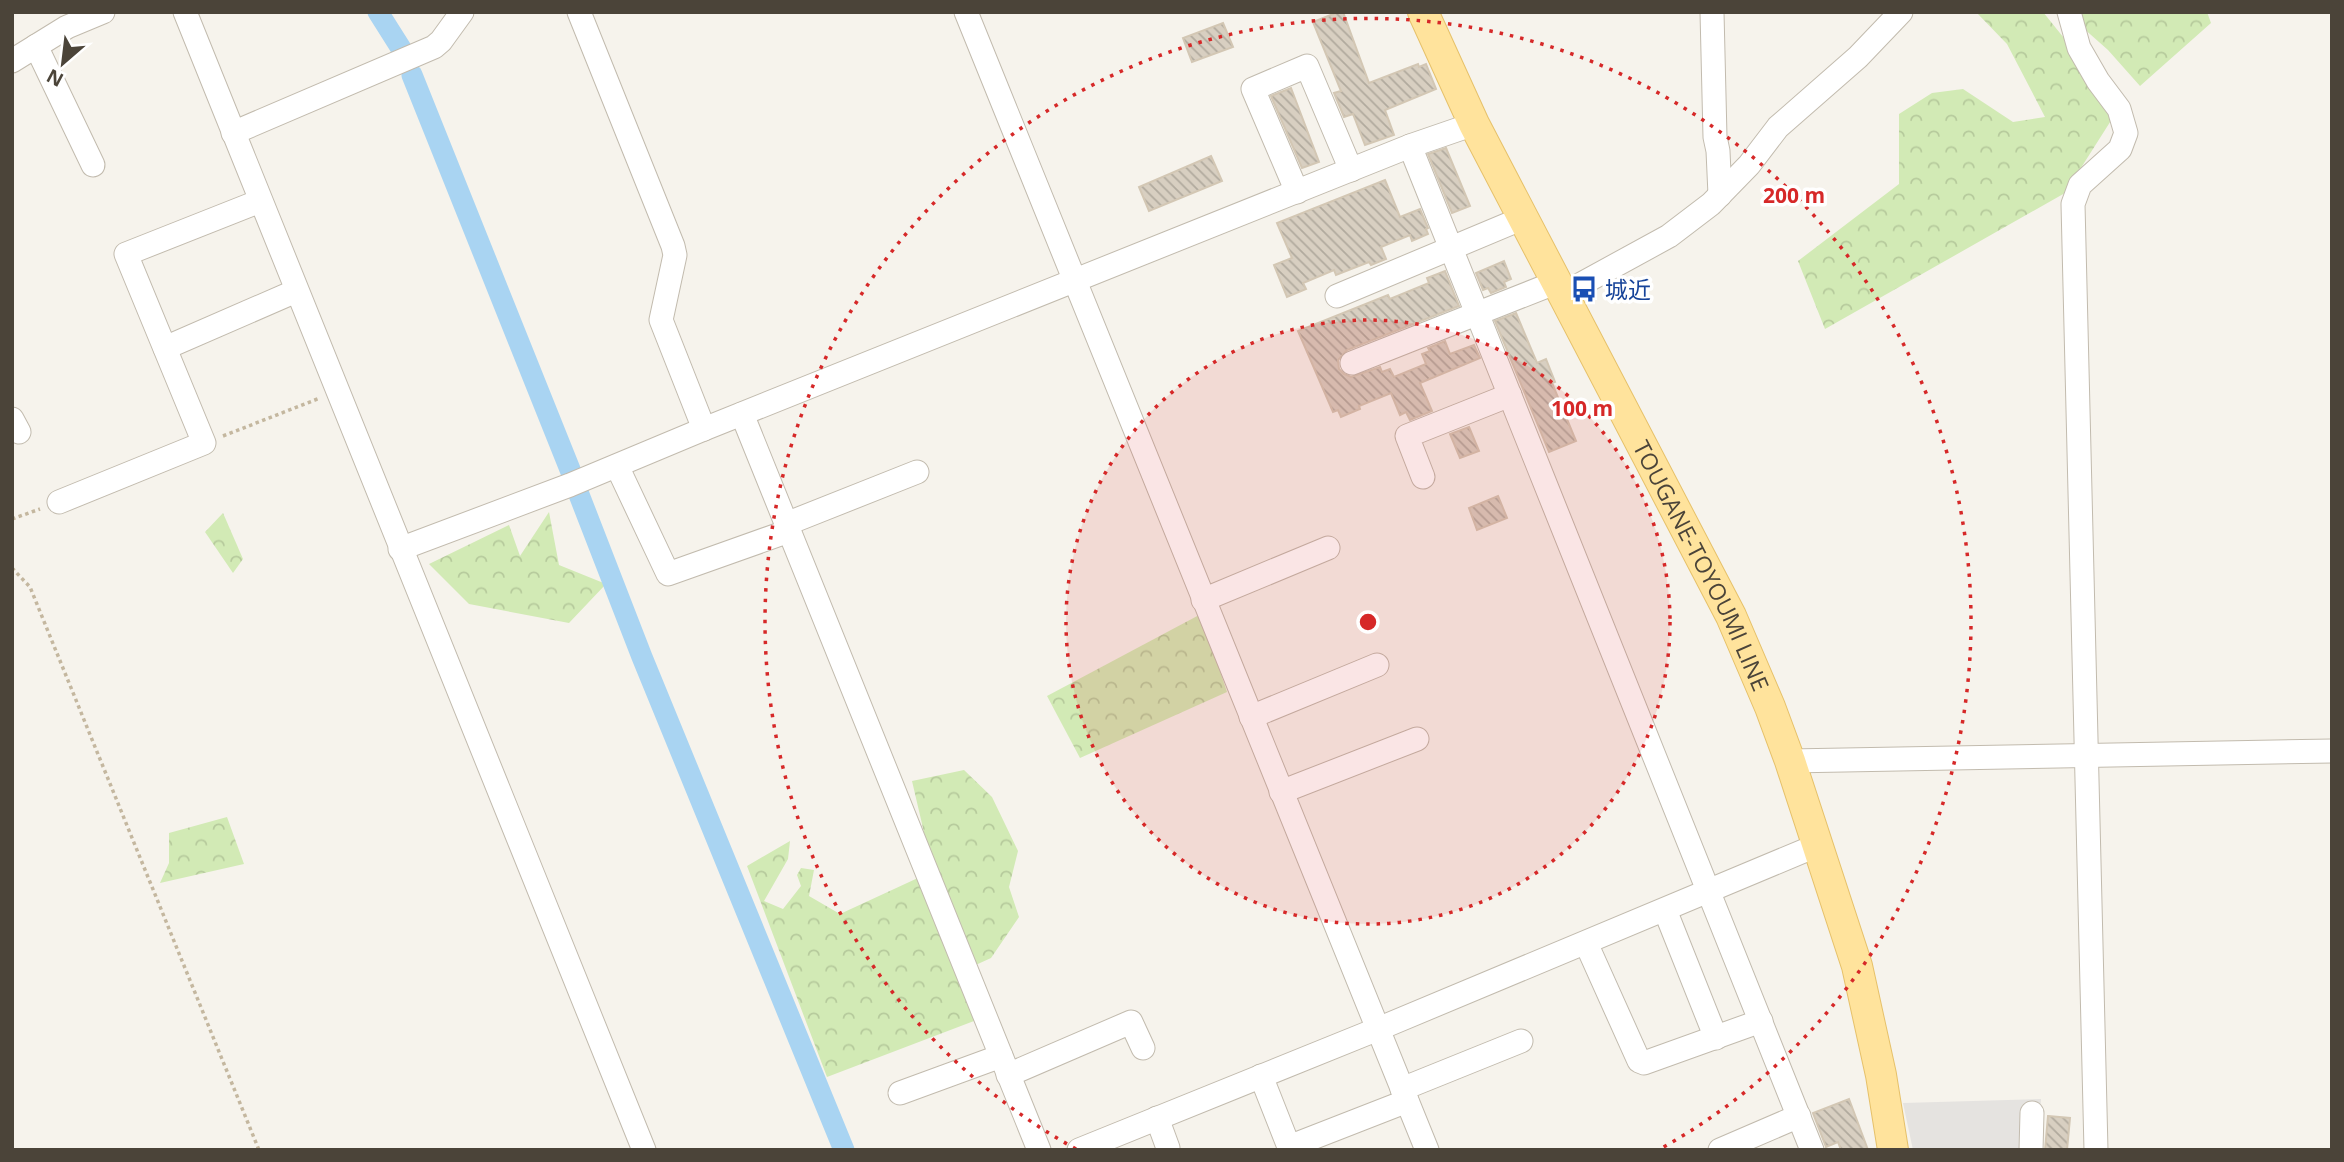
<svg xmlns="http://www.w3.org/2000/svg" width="2344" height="1162" viewBox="0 0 2344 1162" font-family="'Open Sans','Noto Sans JP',sans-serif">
<defs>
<pattern id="forest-crowns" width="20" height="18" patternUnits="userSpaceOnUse" patternTransform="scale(1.75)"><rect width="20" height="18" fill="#d2eab5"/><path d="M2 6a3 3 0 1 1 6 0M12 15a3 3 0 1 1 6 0" fill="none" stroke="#b6ca9c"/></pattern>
<pattern id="building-back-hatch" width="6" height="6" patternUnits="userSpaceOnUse" patternTransform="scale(1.75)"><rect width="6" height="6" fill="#d8cfc1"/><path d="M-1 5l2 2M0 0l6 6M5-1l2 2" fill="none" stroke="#b1aa9e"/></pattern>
</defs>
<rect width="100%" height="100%" fill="#f6f3ec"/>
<g fill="url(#forest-crowns)">
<path d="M1976,12H2043L2076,53L2112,119L2065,193L1825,329L1798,261L1899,184V114L1932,93L1963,89L2013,122L2045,117L2007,44Z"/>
<path d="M2081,12H2207L2211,23L2140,86L2108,50L2082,27Z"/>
<path d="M549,512L559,565L606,584L569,623L469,604L429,564L509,525L520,556Z"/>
<path d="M223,513L243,559L233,573L205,532Z"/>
<path d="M1201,614L1227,692L1080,758L1047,696Z"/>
<path d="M964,770L992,797L1018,851L1009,887L1019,917L991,958L958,973L974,1021L827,1077L747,866L790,841L788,859L764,901L783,909L801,886L797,875L801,868L814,870L809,896L840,914L933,871L912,781Z"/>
<path d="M227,817L244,864L160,883L169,863V833Z"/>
</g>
<path fill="#e5e3e0" d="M2041,1099L2038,1150H1913L1903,1103Z"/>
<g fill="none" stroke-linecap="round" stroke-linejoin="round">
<g stroke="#a9d4f2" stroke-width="21">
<path d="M378,12L402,50"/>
<path d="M412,75L571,472"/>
<path d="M578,492L642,657L844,1150"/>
</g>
</g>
<g fill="url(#building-back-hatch)" stroke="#d3c7b4" stroke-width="2">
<path d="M1338,12H1343L1369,83L1418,64L1419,67L1426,64L1436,89L1385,110L1394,135L1365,145L1353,114L1344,117L1334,93L1341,91L1313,22Z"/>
<path d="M1223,23L1233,47L1192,62L1183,38Z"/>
<path d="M1291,88L1319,162L1302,168L1271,96Z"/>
<path d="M1446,148L1470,206L1452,213L1428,154Z"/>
<path d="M1211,156L1222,181L1149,211L1139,187Z"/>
<path d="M1385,180L1400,217L1420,209L1428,228L1426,229L1428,234L1412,241L1410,235L1381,247L1386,259L1371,265L1369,262L1336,275L1334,270L1303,283L1306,289L1287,297L1274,265L1292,258L1277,223Z"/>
<path d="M1504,261L1511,279L1504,282L1506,287L1491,293L1488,288L1483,290L1476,273Z"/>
<path d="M1445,271L1459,306L1347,350L1338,360L1339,369L1344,374L1351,377L1380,367L1382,372L1390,369L1394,377L1426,364L1422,354L1430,351L1428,348L1445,341L1450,354L1474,345L1480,358L1420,383L1432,411L1410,420L1406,412L1400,415L1391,393L1359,406L1360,409L1341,417L1338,410L1333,412L1298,331L1388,295L1390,299L1429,283L1427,278Z"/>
<path d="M1516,313L1537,363L1546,359L1555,382L1552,383L1576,441L1549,452L1495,321Z"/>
<path d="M1469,427L1479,451L1460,458L1450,434Z"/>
<path d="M1498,496L1507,518L1477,530L1469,508Z"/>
<path d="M1849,1099L1868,1150H1841L1838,1142L1826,1147L1813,1113Z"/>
<path d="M2048,1116L2070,1118L2067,1150H2045Z"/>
</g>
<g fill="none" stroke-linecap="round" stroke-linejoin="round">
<g stroke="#c2bbae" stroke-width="25">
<g id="minor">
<path d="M185,12L644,1150"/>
<path d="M579,12L673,246L675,255L661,320L704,429"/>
<path d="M966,12L1427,1150"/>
<path d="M1712,12L1715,137L1718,151L1720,195"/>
<path d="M2069,12L2079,48L2098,81L2119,109L2126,133L2120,149L2080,185L2073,204L2096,1150"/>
<path d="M36,46L93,165"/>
<path d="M12,61L67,27L103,12"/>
<path d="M233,133L434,47L441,41L462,12"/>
<path d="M1410,146L1812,1150"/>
<path d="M1297,192L1253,89L1307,66L1351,170"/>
<path d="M1563,294L1669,236L1711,204L1749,165L1778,127L1858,57L1901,12"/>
<path d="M1337,296L1523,218"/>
<path d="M165,348L296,291"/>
<path d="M1352,363L1557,282"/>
<path d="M742,414L1039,1150"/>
<path d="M12,419L19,432"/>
<path d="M617,466L668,574L789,531"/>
<path d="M1423,477L1407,436L1510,395"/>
<path d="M59,502L204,443L126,254L260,201"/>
<path d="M786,524L917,472"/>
<path d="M400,549L570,485L704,429L1410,146L1474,124"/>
<path d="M1203,600L1328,548"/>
<path d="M1251,717L1377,665"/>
<path d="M1790,761L2332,751"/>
<path d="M1281,792L1417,739"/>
<path d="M1665,910L1716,1038"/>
<path d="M1586,943L1639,1061L1644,1063L1761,1021"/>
<path d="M1008,1075L1131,1022L1143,1048"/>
<path d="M1261,1076L1289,1147L1407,1101"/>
<path d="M1402,1089L1521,1041"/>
<path d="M900,1093L1001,1056"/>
<path d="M1157,1118L1168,1148"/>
<path d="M1079,1150L1378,1029L1818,845"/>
<path d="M1720,1150L1799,1116"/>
<path d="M2031,1150L2032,1113"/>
</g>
</g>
<g stroke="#e6c16a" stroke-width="32">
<g id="major">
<path id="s1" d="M1423,12L1474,124L1731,616L1770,707L1790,761L1857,966L1881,1075L1893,1150"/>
</g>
</g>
<g stroke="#c4b79f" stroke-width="3.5" stroke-dasharray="3.5 3.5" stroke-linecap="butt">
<path d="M223,436L320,398"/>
<path d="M12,519L40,509"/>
<path d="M12,568L30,587L259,1150"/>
</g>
<use href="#minor" stroke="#fff" stroke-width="23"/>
<use href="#major" stroke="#ffe39c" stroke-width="30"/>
</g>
<circle cx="1368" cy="622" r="302" fill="#d62828" fill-opacity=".12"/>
<g fill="none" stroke="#d62828" stroke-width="3.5" stroke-dasharray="3.5 7">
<circle cx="1368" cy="622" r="302"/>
<path d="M1076 1149A603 603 0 1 1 1660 1149"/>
</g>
<defs>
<g id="bus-bare" transform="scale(2.1)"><path d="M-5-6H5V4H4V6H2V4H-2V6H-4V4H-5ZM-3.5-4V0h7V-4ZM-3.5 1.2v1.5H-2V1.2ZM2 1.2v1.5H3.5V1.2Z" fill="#1a4fb4" stroke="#fff" stroke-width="2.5" paint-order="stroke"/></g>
</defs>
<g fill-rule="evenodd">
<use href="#bus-bare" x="1584" y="289"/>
</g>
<g text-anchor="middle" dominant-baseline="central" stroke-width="7" stroke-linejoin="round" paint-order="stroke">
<g font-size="23" fill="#164399" stroke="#fff" text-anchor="start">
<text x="1605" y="289">城近</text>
</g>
<g font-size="23" fill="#4b4439" stroke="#fff">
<text stroke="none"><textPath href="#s1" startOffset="620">TOUGANE-TOYOUMI LINE</textPath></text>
</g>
</g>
<circle cx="1368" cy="622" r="10" fill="#d62828" stroke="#fff" stroke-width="3.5"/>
<g font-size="21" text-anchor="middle" font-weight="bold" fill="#d62828" stroke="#fff" stroke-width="7" stroke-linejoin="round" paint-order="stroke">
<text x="1794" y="203">200 m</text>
<text x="1582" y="416">100 m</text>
</g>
<rect width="2344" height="1162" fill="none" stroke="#4b4439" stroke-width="28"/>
<g transform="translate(63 63) rotate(208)" stroke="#ffffff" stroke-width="5" paint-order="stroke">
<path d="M0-5L12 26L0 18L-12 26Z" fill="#4b4439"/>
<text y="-10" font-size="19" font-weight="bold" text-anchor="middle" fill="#4b4439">N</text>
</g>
</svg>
